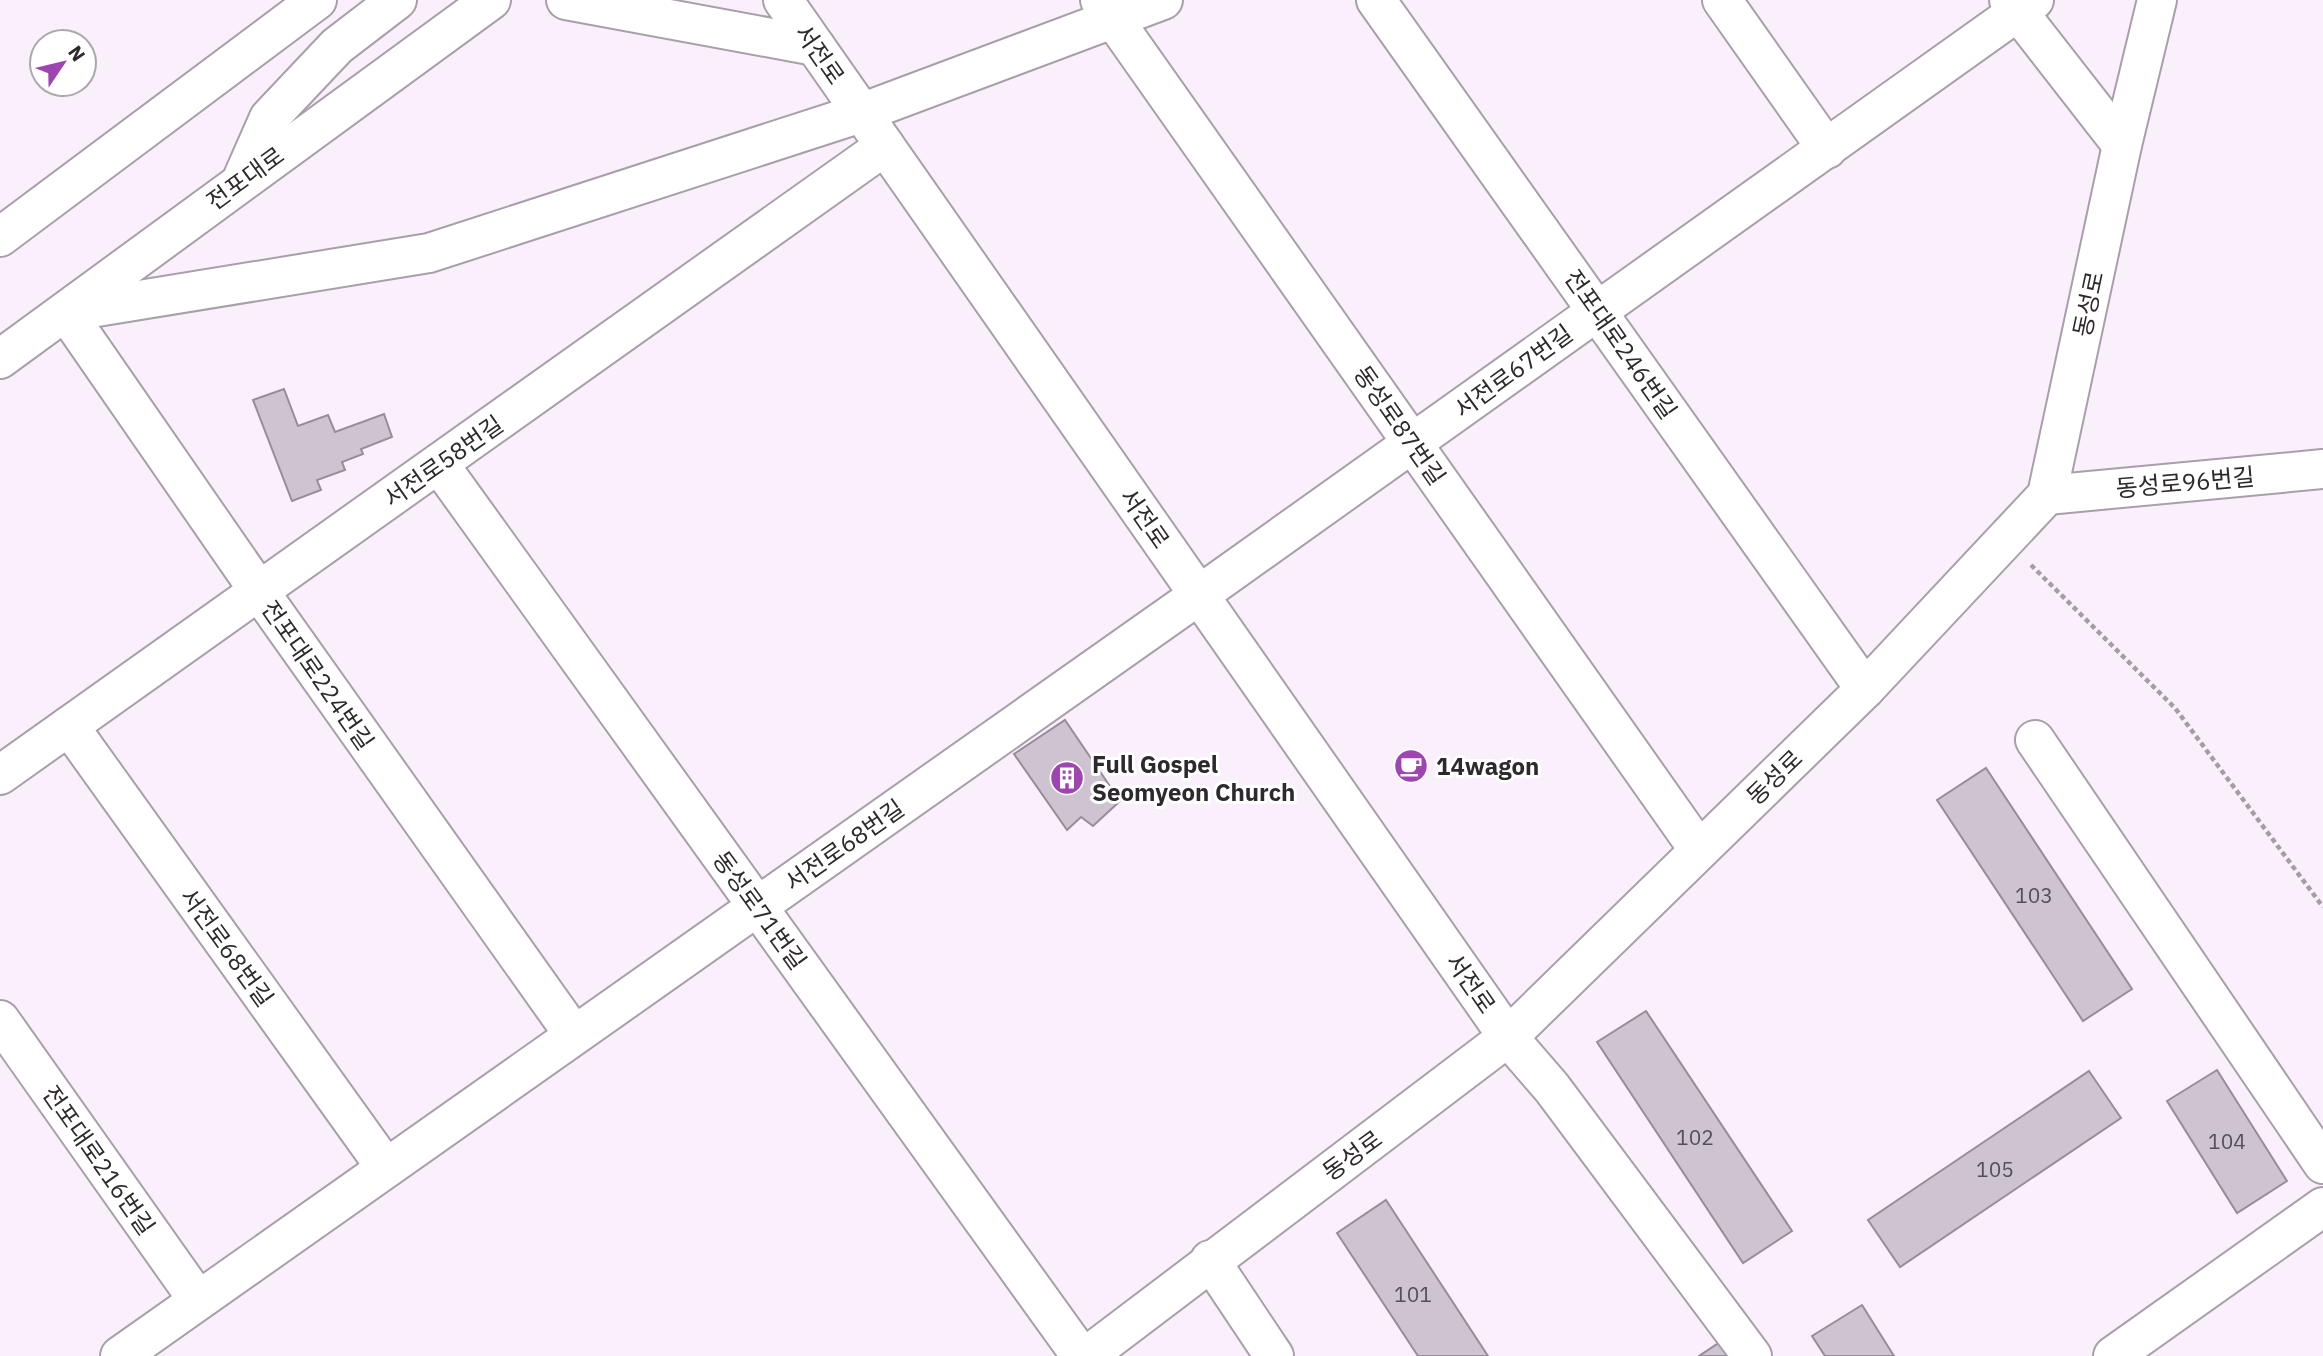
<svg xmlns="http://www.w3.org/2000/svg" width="2323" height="1356" viewBox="0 0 2323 1356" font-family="'IBM Plex Sans','Noto Sans KR',sans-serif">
<rect width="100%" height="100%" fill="#faf0fc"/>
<g fill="#cec3d0" stroke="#978d99" stroke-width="2">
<path d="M284,389L298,426L328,415L335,432L384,414L392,437L361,449L363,454L342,462L345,470L317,480L321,490L292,501L253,400Z"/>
<path d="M1065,720L1120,801L1093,826L1081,817L1067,830L1014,754Z"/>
<path d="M1986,768L2132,989L2083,1021L1937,800Z"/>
<path d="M1646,1011L1792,1231L1743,1263L1597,1042Z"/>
<path d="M2217,1070L2287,1181L2237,1213L2167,1101Z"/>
<path d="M2089,1071L2121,1118L1900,1267L1868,1220Z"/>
<path d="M1386,1200L1488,1356H1418L1337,1233Z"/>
<path d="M1862,1305L1894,1356H1825L1812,1336Z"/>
<path d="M1729,1336L1742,1356H1699Z"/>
</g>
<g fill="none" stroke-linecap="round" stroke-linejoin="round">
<g stroke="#a99fab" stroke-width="42">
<g id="minor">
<path d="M1100,0L1699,850"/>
<path d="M1376,0L1865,689"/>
<path d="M1722,0L1827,149"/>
<path d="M2009,0L2122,145"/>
<path d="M439,464L1081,1356"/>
<path d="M2047,495L2323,469"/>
<path d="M69,726L386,1168"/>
<path d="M2035,740L2323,1164"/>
<path d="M0,775L885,146"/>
<path d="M0,1020L198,1300"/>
<path d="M574,1035L259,591L66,312L429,253L861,113L1163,0"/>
<path d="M1508,1037L1552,1088L1752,1356"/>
<path d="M1210,1260L1274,1356"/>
<path d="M120,1356L1199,595L2034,0"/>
<path d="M2113,1356L2323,1207"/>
</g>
</g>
<g stroke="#a99fab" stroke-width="42">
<g id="major">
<path d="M566,0L815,46"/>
<path d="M783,0L1508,1037"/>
<path d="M243,177L269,118L337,46L397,0"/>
<path d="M0,237L317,0"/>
<path d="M0,359L491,0"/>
<path d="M1087,1356L1508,1037L1865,689L2047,495L2122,145L2157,0"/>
</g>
</g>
<path stroke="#a49da5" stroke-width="4.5" stroke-dasharray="5 3.5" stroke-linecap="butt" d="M2031,565L2175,708L2323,907"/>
<use href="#minor" stroke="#fff" stroke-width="38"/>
<use href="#major" stroke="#fff" stroke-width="38"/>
</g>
<defs>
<g id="cafe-disc" transform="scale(1.75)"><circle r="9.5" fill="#9e45b1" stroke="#fff"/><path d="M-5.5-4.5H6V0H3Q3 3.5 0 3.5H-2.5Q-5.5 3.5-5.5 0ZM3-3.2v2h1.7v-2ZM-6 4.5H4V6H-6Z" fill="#fff"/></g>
<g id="building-disc" transform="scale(1.75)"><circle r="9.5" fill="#9e45b1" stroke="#fff"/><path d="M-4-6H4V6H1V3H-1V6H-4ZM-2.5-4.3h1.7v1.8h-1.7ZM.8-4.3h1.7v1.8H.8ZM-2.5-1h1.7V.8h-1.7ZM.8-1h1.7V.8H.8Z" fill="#fff"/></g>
</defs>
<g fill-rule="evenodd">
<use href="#cafe-disc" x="1411" y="766"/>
<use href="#building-disc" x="1067" y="778"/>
</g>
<g text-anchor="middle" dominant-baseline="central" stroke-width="6" stroke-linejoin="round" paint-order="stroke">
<g font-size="21" fill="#555056">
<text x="2034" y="895">103</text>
<text x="1695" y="1137">102</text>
<text x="2227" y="1141">104</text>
<text x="1995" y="1169">105</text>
<text x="1413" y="1294">101</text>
</g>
<g font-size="24" fill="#2d292d" stroke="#fff">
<text transform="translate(820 54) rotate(55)">서전로</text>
<text transform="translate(245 178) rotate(-36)">전포대로</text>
<text transform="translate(2088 304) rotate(-78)">동성로</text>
<text transform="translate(1621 344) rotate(55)">전포대로246번길</text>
<text transform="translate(1513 371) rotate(-36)">서전로67번길</text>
<text transform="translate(1400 425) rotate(55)">동성로87번길</text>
<text transform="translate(443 461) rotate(-35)">서전로58번길</text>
<text transform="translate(2185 482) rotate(-5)">동성로96번길</text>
<text transform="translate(1145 518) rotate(55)">서전로</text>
<text transform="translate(318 675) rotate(55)">전포대로224번길</text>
<text transform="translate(1774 777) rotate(-44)">동성로</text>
<text transform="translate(844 845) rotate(-35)">서전로68번길</text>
<text transform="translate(760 910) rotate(54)">동성로71번길</text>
<text transform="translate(227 947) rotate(54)">서전로68번길</text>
<text transform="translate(1471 983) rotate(55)">서전로</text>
<text transform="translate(1352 1155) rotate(-36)">동성로</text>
<text transform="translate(99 1160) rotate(55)">전포대로216번길</text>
</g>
<g font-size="24" font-weight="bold" fill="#2d292d" stroke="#fff" text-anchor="start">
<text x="1092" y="764">Full Gospel<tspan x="1092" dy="28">Seomyeon Church</tspan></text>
<text x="1436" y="766">14wagon</text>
</g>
</g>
<g transform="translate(63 63) rotate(55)"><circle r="33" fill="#ffffff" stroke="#aba9ab" stroke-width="2"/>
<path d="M0-5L12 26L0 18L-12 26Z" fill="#9e45b1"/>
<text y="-10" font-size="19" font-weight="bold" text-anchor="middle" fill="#2d292d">N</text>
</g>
</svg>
